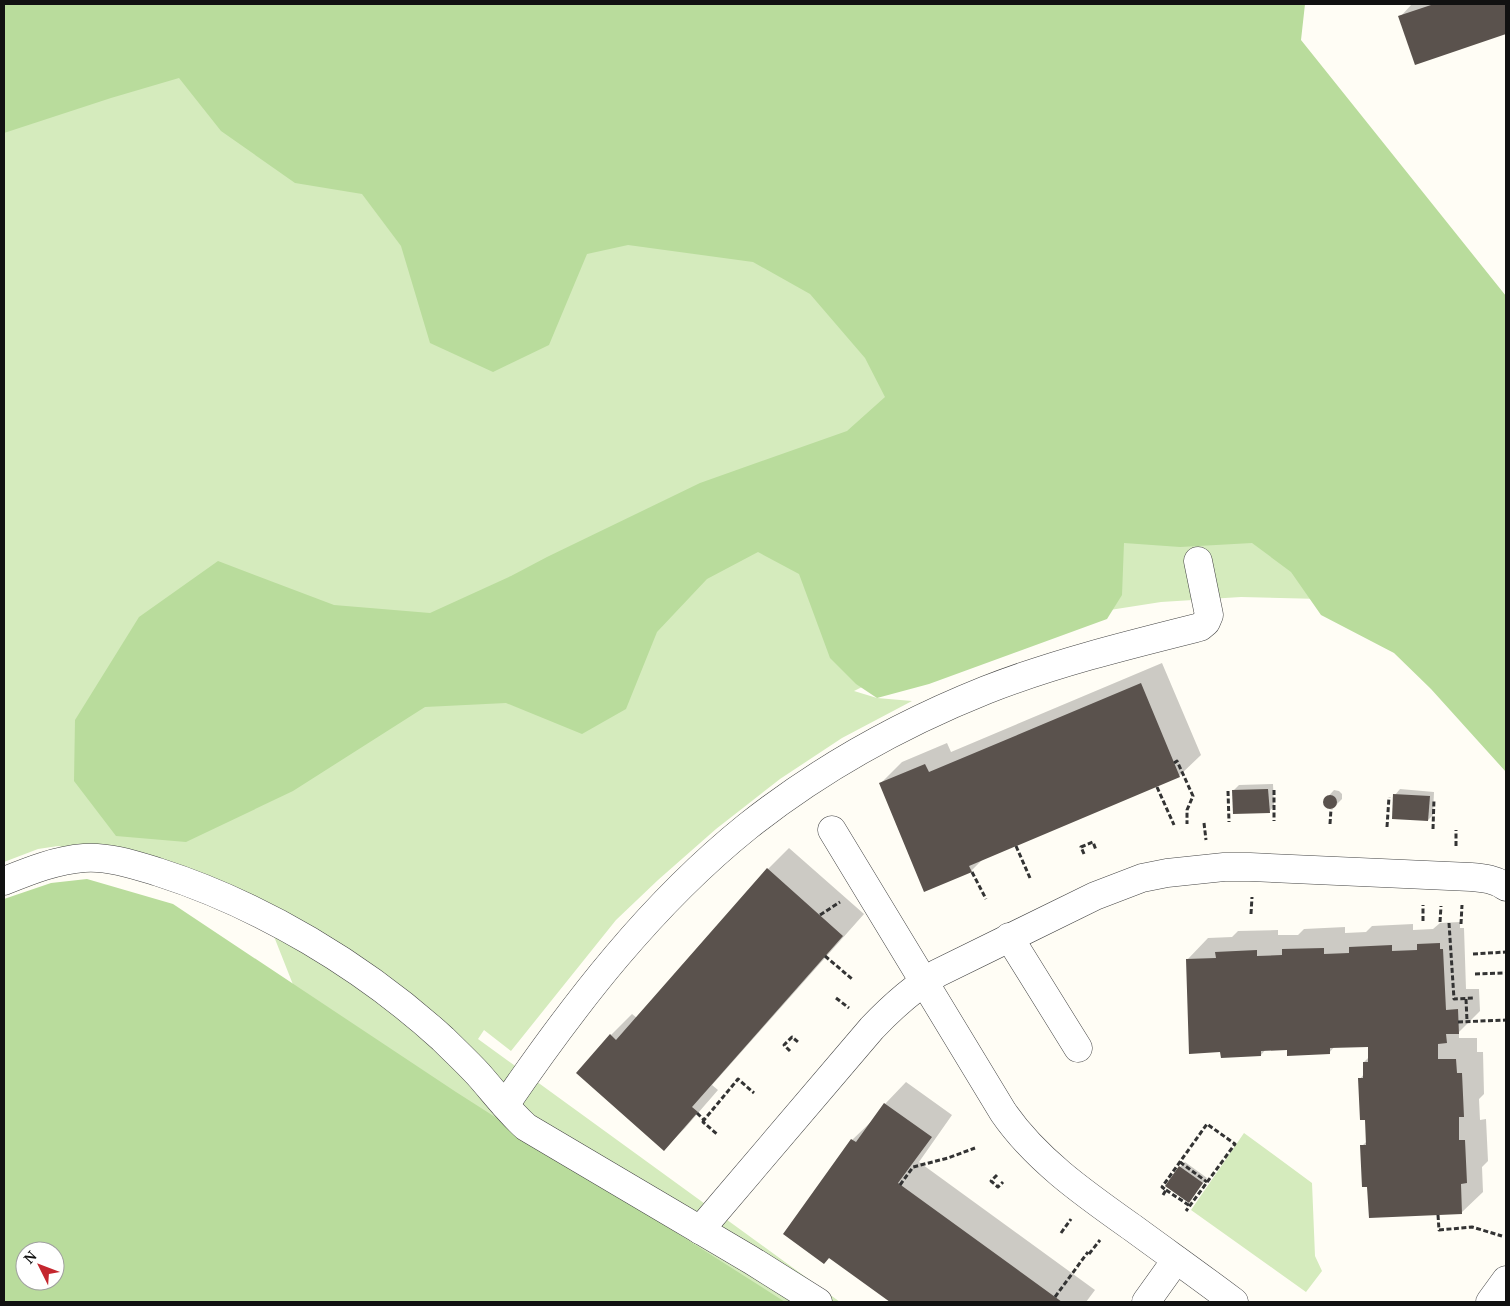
<svg xmlns="http://www.w3.org/2000/svg" width="1510" height="1306" viewBox="0 0 1510 1306" font-family="'Noto Serif',serif">
<rect width="100%" height="100%" fill="#fffdf5"/>
<g fill="#d5ebbd">
<path d="M4,4H302L1463,620L1321,599L1241,597L1161,602L1097,612L868,684L854,691L877,698L912,701L842,738L780,779L716,829L658,880L616,920L511,1051L484,1030L478,1039L840,1302H701L309,1025L260,901L148,866L58,846L38,849L4,862Z"/>
<path d="M1244,1133L1312,1183L1315,1256L1322,1271L1306,1292L1191,1210Z"/>
</g>
<g fill="#b9dc9c" fill-rule="evenodd">
<path d="M4,4H1305L1301,40L1506,296V772L1431,689L1394,653L1321,615L1291,572L1252,543L1180,547L1124,543L1122,595L1107,619L929,684L877,698L856,684L830,658L799,574L758,552L707,579L657,632L626,709L582,734L506,703L425,707L293,791L186,842L116,836L74,781L75,720L139,617L218,561L334,605L430,613L511,576L547,557L700,483L847,431L885,397L865,358L810,294L753,262L628,245L587,254L549,345L493,372L430,343L401,246L362,194L295,183L221,131L179,78L111,98L4,133Z"/>
<path d="M87,879L173,904L456,1092L785,1302H4V899L51,883ZM25,1251H55V1281H25Z"/>
</g>
<g fill="#0003">
<path d="M1412,4H1506V32L1416,63L1400,17Z"/>
<path d="M1162,663L1201,755L1179,776L984,858L971,871L881,783L902,762L947,743L951,752Z"/>
<path d="M1273,784L1274,806L1269,812L1234,790L1239,785Z"/>
<path d="M1400,789L1434,792L1433,815L1428,820L1395,795Z"/>
<path d="M1334,790L1339,791L1342,794V799L1333,808H1329L1324,805L1325,800Z"/>
<path d="M789,848L864,914L712,1085L718,1090L685,1128L664,1149L611,1035L632,1014L637,1018L768,869Z"/>
<path d="M1460,922V928H1464L1466,989H1479L1480,1011L1459,1032V1038H1477V1052H1483L1484,1094L1479,1099L1480,1120L1486,1119L1488,1161L1482,1167L1483,1192L1461,1213L1368,1185L1362,1146L1367,1141L1366,1119L1360,1079L1364,1074V1062L1369,1057V1045L1335,1046L1329,1053L1288,1048L1266,1049L1261,1055L1187,960L1208,938L1232,937L1238,931L1278,930V935H1298L1304,929L1345,927V933L1366,932L1372,926L1413,924V930L1433,929L1440,923Z"/>
<path d="M906,1082L952,1115L919,1162L1095,1290L1086,1302H892L830,1257L852,1140L874,1119L885,1104Z"/>
<path d="M1185,1162L1207,1178L1189,1201L1180,1167Z"/>
</g>
<g fill="#5a524d">
<path d="M1434,4H1506V34L1415,65L1398,16Z"/>
<path d="M1141,683L1180,777L969,866L972,872L924,892L879,783L925,764L929,772Z"/>
<path d="M1268,789L1270,813L1233,814L1232,790Z"/>
<path d="M1393,794L1430,796L1428,821L1392,819Z"/>
<circle cx="1330" cy="802" r="7"/>
<path d="M767,868L843,936L692,1107L698,1112L664,1151L576,1073L610,1034L616,1040Z"/>
<path d="M1440,943V949H1443L1446,1010L1458,1009L1459,1034H1446L1447,1043L1438,1044V1059H1456L1457,1073H1462L1464,1117H1459V1140H1465L1467,1183L1461,1184L1462,1214L1369,1218L1367,1187H1362L1360,1145H1366L1365,1120H1360L1358,1078H1363V1062H1368V1047L1330,1048V1054L1287,1056V1050L1261,1051V1056L1221,1058L1220,1052L1189,1054L1186,959L1216,958L1215,952L1257,950V956L1282,955V949L1324,948V954L1349,953V947L1392,945V951L1417,950V944Z"/>
<path d="M884,1103L932,1137L898,1183L1062,1302H890L829,1258L824,1264L783,1234L851,1139L856,1142Z"/>
<path d="M1179,1166L1203,1183L1189,1203L1165,1186Z"/>
</g>
<g fill="none" stroke-linecap="round" stroke-linejoin="round">
<g stroke="#444" stroke-width="29">
<g id="minor">
<path d="M832,830L1003,1112C1036,1160 1085,1194 1133,1228C1167,1253 1201,1277 1234,1302"/>
<path d="M4,881C29,871 56,860 84,858C108,856 135,865 158,872C261,905 363,966 443,1039C455,1051 467,1062 478,1074C494,1092 508,1111 526,1127L751,1260L818,1302"/>
<path d="M1009,937L1078,1048"/>
<path d="M505,1105C575,1003 651,904 748,826C820,769 901,724 986,690C1055,663 1128,645 1200,627L1206,622L1209,615L1198,561"/>
<path d="M700,1230L872,1028C892,1007 913,988 938,973L1095,896L1142,878L1167,873L1224,867H1250L1471,877C1484,878 1495,879 1506,887"/>
<path d="M1146,1302L1176,1260"/>
<path d="M1490,1302L1506,1280"/>
</g>
</g>
<g stroke="#333" stroke-width="3" stroke-dasharray="5 2.5" stroke-linecap="butt">
<path d="M1174,763L1177,761L1193,796L1187,810V824"/>
<path d="M1157,787L1174,825"/>
<path d="M1274,790V821"/>
<path d="M1228,791L1229,822"/>
<path d="M1204,823L1206,840"/>
<path d="M1330,824L1331,809"/>
<path d="M1387,827L1389,797"/>
<path d="M1433,829L1434,799"/>
<path d="M1016,846L1030,878"/>
<path d="M1456,846V830"/>
<path d="M1084,854L1081,847L1093,842L1096,850"/>
<path d="M972,872L986,899"/>
<path d="M1251,914L1252,897"/>
<path d="M820,915L840,902"/>
<path d="M1423,921V905"/>
<path d="M1440,922L1441,906"/>
<path d="M1449,923L1454,999L1475,998"/>
<path d="M1461,924L1462,905"/>
<path d="M1473,954L1506,952"/>
<path d="M825,956L852,979"/>
<path d="M1475,974L1506,973"/>
<path d="M836,998L849,1008"/>
<path d="M1466,999L1467,1021"/>
<path d="M1458,1022L1506,1020"/>
<path d="M790,1051L784,1045L792,1037L798,1042"/>
<path d="M697,1113L704,1120L738,1079L754,1093"/>
<path d="M704,1120L703,1122L718,1135"/>
<path d="M1180,1162L1207,1182"/>
<path d="M997,1175L991,1181L998,1187L1003,1182"/>
<path d="M900,1185L913,1167L948,1158L975,1148"/>
<path d="M1166,1190L1190,1206"/>
<path d="M1163,1195L1166,1190L1162,1187L1207,1124L1235,1144L1186,1211"/>
<path d="M1438,1215L1439,1230L1472,1227L1502,1236"/>
<path d="M1061,1233L1071,1219"/>
<path d="M1089,1254L1100,1240"/>
<path d="M1055,1297L1088,1252"/>
</g>
<use href="#minor" stroke="#fff" stroke-width="28"/>
</g>
<rect width="1510" height="1306" fill="none" stroke="#111111" stroke-width="10"/>
<g transform="translate(40 1266) rotate(312)"><circle r="24" fill="#ffffff" stroke="#a0a0a0"/>
<path d="M0-4L9 19L0 12L-9 19Z" fill="#c4262e"/>
<text y="-8" font-size="14" font-weight="bold" text-anchor="middle" fill="#111111">N</text>
</g>
</svg>
